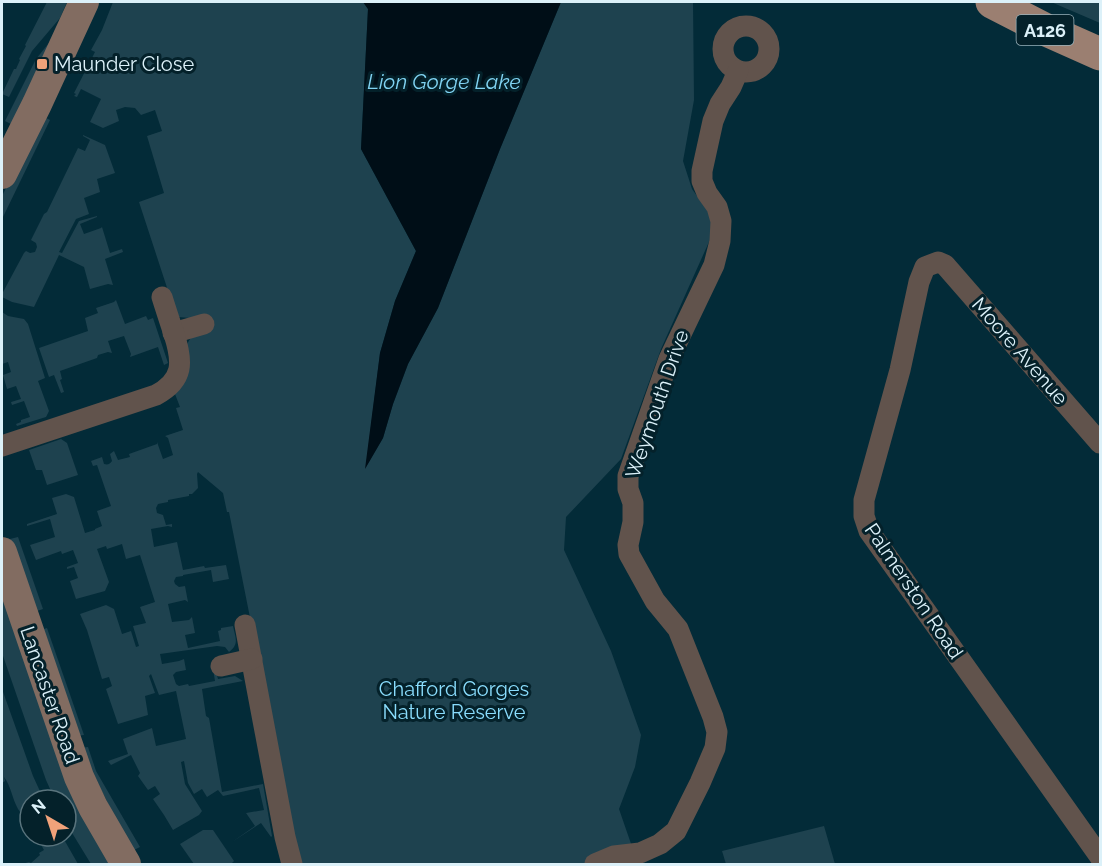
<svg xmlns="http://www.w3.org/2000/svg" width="1102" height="866" viewBox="0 0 1102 866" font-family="Raleway,sans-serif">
<rect width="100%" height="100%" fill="#032b38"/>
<g fill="#1e424f">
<path d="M47,2H67L60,18L32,51L9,97L2,94L14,69H16L20,60L19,59L26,46L25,45Z"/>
<path d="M113,2H363L368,9L361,149L416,251L395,301L380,353L366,467L383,438L393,404L408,364L438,308L500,149L561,2H693L694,100L683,161L692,189L717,224L661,349L621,459L566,517L564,550L611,651L641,735L635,767L619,809L638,864H299L229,512H227L223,493L198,472L197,474L198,488L192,494H189V496L168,500V502L158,504L156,508L157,513L163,515L166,525L172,524V527L168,526L151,529L154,547L177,542L183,570L204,566L205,568L226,565L229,579L213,582L211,570L183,575V576L176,577L174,581L175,584L179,587L185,586L188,602L185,600L168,604L172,622L189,620L192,617L195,633L185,635L188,648L220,641L218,631L221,630V628L233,626C235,637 240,644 229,652L225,647L217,646L160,654L162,664L179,661L184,659L186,670L176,672L173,675L176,684L179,686L188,684L189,686L215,681L213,669L215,668L218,679L235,676L243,681L202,689L206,716L209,718L222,792L263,784L272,836L271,837L261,823L232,842L255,826L246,813L264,810L259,788L223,796L218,790L207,797L202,789L194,794L188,783L184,761L181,762L185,784L202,811L199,815L173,830L164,815L153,799L160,794L155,786L148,790L138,776L140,773L131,755L111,765L108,761L128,754L123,739L152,728L156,746L186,739L176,691L159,695L151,674L149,676L155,693L145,696L148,715L118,724L106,689L112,686L109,677L102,679L87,630L80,614L106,605L114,609L122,634L131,631L136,647L139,646L133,626L146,623L140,607L155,602L140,555L126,559L122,544L107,549L106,546L97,549L109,582L105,591L76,599L70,581L78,578L74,567L67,569V567L78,563L73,550L62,554L61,551L36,560L30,545L55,537L50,519L27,526V524L57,514L52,498L66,494L74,497L85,533L95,530V529L102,526L97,511L111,506L97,465L93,466L91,461L102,457L104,464C108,465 110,464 112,461L110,454L114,451L118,460L130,457L129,454L157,444V442L163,459L173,455L168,438L165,436L183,430L176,408L180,407L175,394L187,344L193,334L190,318L178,317L174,309L139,202L164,193L147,136L162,131L155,110L141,115L135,108L125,107L116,110L119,121L103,128L90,122L101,99L81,89L77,97L74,96L76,94L74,93L95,52L91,50L102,30Z"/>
<path d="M1051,2H1100V23Z"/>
<path d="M61,28L13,125L5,121L36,59Z"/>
<path d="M42,116L50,120L2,219V196Z"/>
<path d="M83,135L105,145L115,173L97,179L100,192L84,198L89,214L76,219L59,252L62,253L79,221L97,216V217L80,224L84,234L101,228L102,227L110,253L122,249L123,252L105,259L113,285L108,284L90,289L84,267L59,255L34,307L12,302L2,297V294L24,253L26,251L30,253L35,252L37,247L36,243L31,240L44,214L47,212L78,148L85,151L90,140L83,136Z"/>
<path d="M116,300L125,324L146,316L148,320L153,318L168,363L164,365L158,347L130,357L131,354L124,336L108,341L112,353L108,352L98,355L97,358L60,371L62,379L60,380L64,392L61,393L54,375L49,377L39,348L88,331L85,318L98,313L96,308L114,302Z"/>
<path d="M2,312L8,316L24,319L28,324L45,378L38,381L49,411L46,417L17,426L16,424L21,422V420L30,417L24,401L12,405L11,402L21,399L16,386L7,389L3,375L11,372L8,362L2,364Z"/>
<path d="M61,439L67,443L78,475L47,485L42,470H36L29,450Z"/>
<path d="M18,537L43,609L31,613L10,539Z"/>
<path d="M2,584L116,864H91L66,823V800H55L46,780L2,653Z"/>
<path d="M47,628L84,735L75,736L38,631Z"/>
<path d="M2,689L33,776L44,800H30V824C26,819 21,814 18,809C12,798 11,786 4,777L5,781L2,783Z"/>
<path d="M88,747L96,771L140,847L132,851L80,748Z"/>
<path d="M824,826L835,864H726L722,851Z"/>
<path d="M203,830H213L234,861L231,864H194L180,844Z"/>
<path d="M36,836H62L78,864H22L29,862L31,863L40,855L39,853L44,850Z"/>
</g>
<path fill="#000e17" d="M363,2H561L500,149L438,308L408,364L393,404L383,438L365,469L380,353L395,301L416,251L361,149L368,9Z"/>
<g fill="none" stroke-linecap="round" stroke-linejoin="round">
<g stroke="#61534c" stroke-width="21">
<circle cx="746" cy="49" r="23"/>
<path d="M173,333L204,324"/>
<path d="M1100,443L945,265L938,262L925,267L919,282L900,370L864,500V516L869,531L1100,857"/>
<path d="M2,446L156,395C184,380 183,362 174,334C170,322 166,310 162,297"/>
<path d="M245,625L285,837L292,864"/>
<path d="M221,666L252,659"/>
<path d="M595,864L614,856L640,853L660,844L676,831L700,783L715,748L717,732L713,717L678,629L655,601L629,554L628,545L633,522V503L628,489V476L669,359L714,265L720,241L721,221L717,207L707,193L702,181V171L713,121L720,104L731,87L738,71"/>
</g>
<g stroke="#826c61" stroke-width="30">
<path d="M2,174L37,104L84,2"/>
<path d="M2,552L79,777L93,807L126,864"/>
</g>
<path stroke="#9b7f71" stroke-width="33" d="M992,2L1044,29L1100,54"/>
</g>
<rect fill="#f0a27a" stroke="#04212a" stroke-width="2" x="36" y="58" width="12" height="12" rx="3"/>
<g text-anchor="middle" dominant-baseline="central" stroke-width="6" stroke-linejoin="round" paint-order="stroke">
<rect fill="#04212a" stroke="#9bb3bb" stroke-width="1.5" x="1016.5" y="15" width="57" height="30" rx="4.5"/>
<g font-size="18" font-weight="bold" fill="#dcf1f9">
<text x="1045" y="30">A126</text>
</g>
<g font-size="20" fill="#dcf1f9" stroke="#04212a" text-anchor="start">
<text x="54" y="64">Maunder Close</text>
</g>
<g font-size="20" fill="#dcf1f9" stroke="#04212a">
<text transform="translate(1020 351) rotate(49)">Moore Avenue</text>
<text transform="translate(657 404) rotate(-71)">Weymouth Drive</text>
<text transform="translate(914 591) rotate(56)">Palmerston Road</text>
<text transform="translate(50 695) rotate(71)">Lancaster Road</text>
</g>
<g font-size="20" fill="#89dcfc" stroke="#04212a">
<text x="454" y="689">Chafford Gorges<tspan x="454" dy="23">Nature Reserve</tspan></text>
</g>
<g font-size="21" font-style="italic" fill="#80d3f2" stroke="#04212a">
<text x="444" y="81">Lion Gorge Lake</text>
</g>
</g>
<rect width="1102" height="866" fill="none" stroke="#dcf1f9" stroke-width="6"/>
<g transform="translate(48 818) rotate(321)"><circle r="28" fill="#04212a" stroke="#5a747d" stroke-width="1.5"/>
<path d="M0-4.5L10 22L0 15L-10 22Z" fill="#f0a27a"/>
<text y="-9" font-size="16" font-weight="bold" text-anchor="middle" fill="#dcf1f9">N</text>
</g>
</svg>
